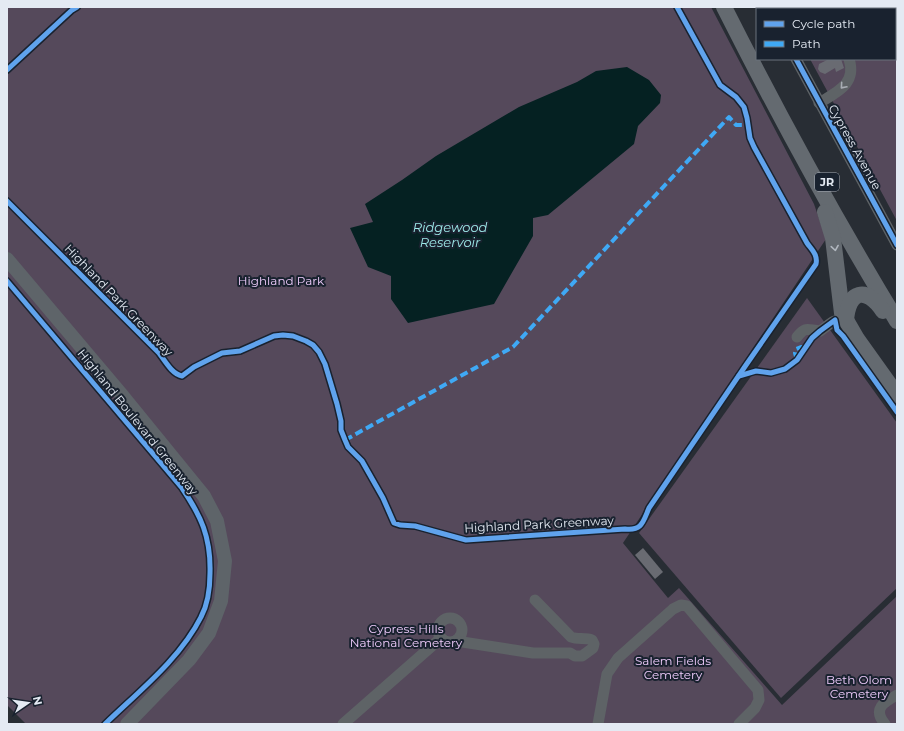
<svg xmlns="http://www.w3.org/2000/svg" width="904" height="731" viewBox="0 0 904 731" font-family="Montserrat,sans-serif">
<rect width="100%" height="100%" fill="#282d34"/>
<g fill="#55495b">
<path d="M7,7H711L814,204L826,239L623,543L668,598L679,588L782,705L897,596V724H26L7,705Z"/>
<path d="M781,7H897V221L810,59H895V9H782Z"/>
<path d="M807,298L897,423V588L781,698L639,533Z"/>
</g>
<path fill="#052122" d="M627,67L649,80L661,95L660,103L638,126L634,144L548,215L533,218V236L494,304L408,323L391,299V276L368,267L350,228L373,222L365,204L402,180L436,156L519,107L577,82L596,71Z"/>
<g fill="#696b72">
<path d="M829,59H841L844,68L836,72L835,68L825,74L820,72L818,69L819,64Z"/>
<path d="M643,548L663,572L655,579L635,555Z"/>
</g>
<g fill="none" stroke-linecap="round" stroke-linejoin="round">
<g stroke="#5e6366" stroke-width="11">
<path d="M767,7L768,9"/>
<path d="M831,9L834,7"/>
<path d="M895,9L897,7"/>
<path d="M796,59L897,245"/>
<path d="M819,103C837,92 857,84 849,59"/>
<path d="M797,337C806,326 807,330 820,331C831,324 833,318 846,321"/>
<circle cx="450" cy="630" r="12"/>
<path d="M456,641L533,653H570L575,656H582L593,648L594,644L592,640C585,637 578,640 571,637L535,600"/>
<path d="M343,724L441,638"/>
<path d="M598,724L607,674L618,658L673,609L681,605L687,606L758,690L759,700L755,708L739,724"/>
<path d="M885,724C872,709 884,702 897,695"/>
</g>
<path stroke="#5e6469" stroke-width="14" d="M7,259L121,394L204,496L217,521L225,561L221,601L209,633L189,660L127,724"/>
<g stroke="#646a70" stroke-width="16">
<path d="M724,7C778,114 835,219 897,321"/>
<path d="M825,212L833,238L842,313L857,339L897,395"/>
<path d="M846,321C848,290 866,286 883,311"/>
</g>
<g stroke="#3fa9f5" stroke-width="4" stroke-dasharray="8 4" stroke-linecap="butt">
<path d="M797,360L795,353L796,349L801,347L806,348"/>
<path d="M345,440L513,347L729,117L736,125H748"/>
</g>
<g stroke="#19222f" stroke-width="8">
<g id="cycleway">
<path d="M796,59L897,245"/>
<path d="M7,70L72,10L77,7"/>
<path d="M7,201L159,353C165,361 172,374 182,376L194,367L222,353L240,351L274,336L283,335L293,336L306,341L313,345L319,352L325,364L337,404L341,421V430L345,440L348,447L362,461L383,498L394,523L400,525L415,526L466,540L625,529C642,531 643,522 649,508L746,365L816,264C818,255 812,250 807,243L754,147L750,138L747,118L744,107L736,97L720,85L677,7"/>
<path d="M7,281L182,488C201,516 211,537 210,573C210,587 208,604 201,617C180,659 138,692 105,724"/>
<path d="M739,376L756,371L771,373L785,369L797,360L812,338L820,331L835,320L837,330L843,336L897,412"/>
</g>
</g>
<use href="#cycleway" stroke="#60a3ed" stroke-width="5"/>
</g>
<defs><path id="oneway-chevron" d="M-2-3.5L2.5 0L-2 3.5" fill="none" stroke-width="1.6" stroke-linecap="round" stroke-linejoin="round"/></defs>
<use stroke="#a8adb4" href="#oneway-chevron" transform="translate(843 86) rotate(131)"/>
<use stroke="#b1b7bf" href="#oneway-chevron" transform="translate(835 248) rotate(81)"/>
<g text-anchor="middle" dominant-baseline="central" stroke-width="4" stroke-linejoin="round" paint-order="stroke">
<rect fill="#19222f" stroke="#a7aeb8" stroke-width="1" x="815" y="173" width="24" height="18" rx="3"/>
<g font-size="11" font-weight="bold" fill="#e4eaf3">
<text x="827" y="182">JR</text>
</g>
<g font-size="12" fill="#e4eaf3" stroke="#19222f">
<text transform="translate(855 147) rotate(61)">Cypress Avenue</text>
<text transform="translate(119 300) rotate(46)">Highland Park Greenway</text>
<text transform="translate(138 422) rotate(51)">Highland Boulevard Greenway</text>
<text transform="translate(539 524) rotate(-3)">Highland Park Greenway</text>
</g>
<g font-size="12" fill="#eecbfb" stroke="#19222f">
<text x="281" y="280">Highland Park</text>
<text x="406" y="628">Cypress Hills<tspan x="406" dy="14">National Cemetery</tspan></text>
<text x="673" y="660">Salem Fields<tspan x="673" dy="14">Cemetery</tspan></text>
<text x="859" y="679">Beth Olom<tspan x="859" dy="14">Cemetery</tspan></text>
</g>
<g font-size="13" font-style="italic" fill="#9de9e9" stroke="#19222f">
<text x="450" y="227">Ridgewood<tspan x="450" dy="15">Reservoir</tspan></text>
</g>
</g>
<rect width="904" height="731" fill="none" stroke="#e4eaf3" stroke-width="16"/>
<rect x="756" y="8" width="140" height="52" fill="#19222f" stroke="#6a727d"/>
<rect x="764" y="21" width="20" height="6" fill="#60a3ed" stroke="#6a727d"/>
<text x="792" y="28" font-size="12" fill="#e4eaf3">Cycle path</text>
<rect x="764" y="41" width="20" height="6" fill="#3fa9f5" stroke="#6a727d"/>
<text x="792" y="48" font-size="12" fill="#e4eaf3">Path</text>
<g transform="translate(28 703) rotate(77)" stroke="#19222f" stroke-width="3" paint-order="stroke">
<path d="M0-3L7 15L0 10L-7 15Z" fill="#e4eaf3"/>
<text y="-6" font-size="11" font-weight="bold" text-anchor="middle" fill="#e4eaf3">N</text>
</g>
</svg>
